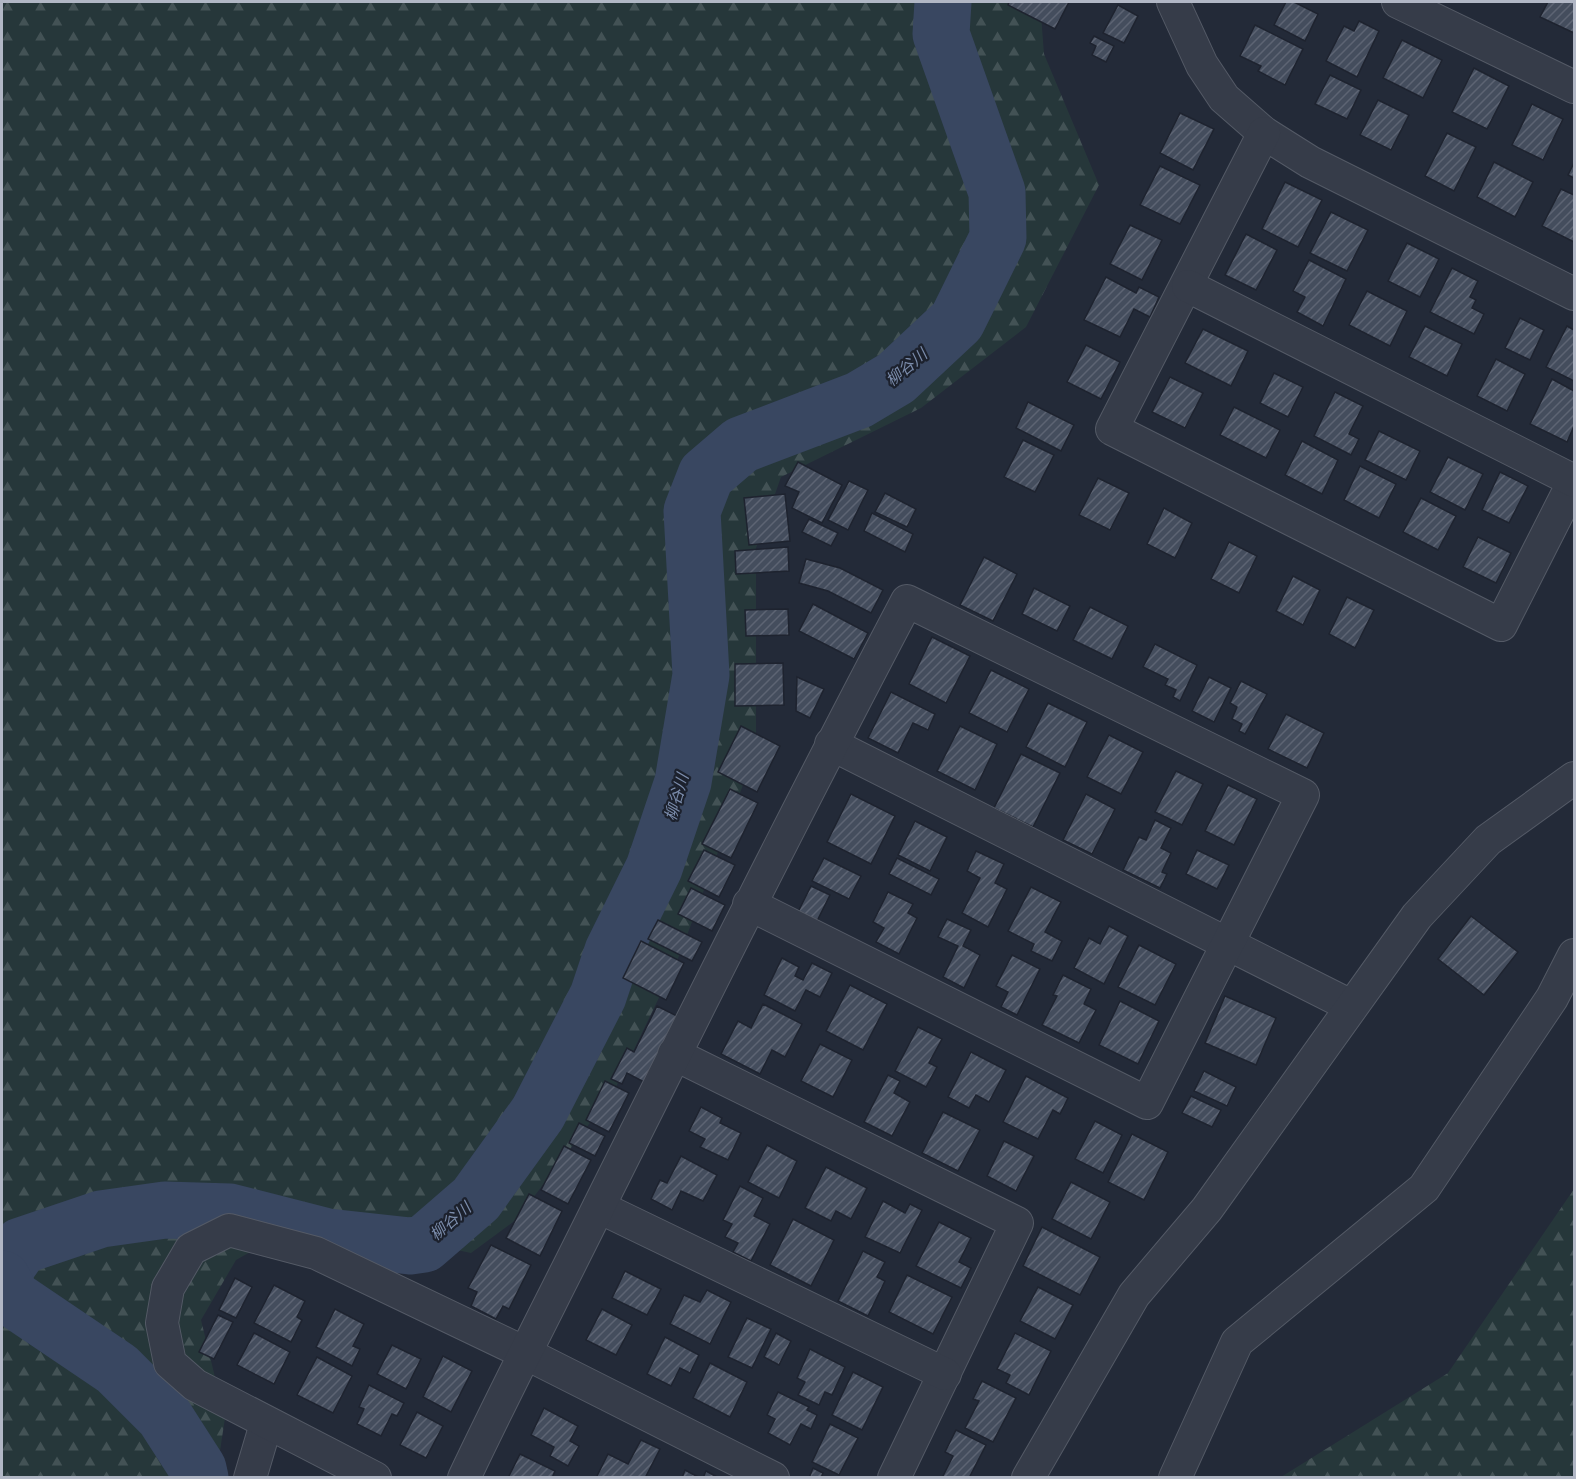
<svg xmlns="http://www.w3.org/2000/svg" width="1576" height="1479" viewBox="0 0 1576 1479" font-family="Inter,'Noto Sans JP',sans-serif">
<defs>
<pattern id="forest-firs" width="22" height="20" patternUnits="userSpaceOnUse" patternTransform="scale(1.5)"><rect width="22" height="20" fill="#26373a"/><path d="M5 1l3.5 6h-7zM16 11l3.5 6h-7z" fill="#435255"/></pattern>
<pattern id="building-hatch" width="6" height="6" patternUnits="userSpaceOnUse" patternTransform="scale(1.5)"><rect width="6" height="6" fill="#444d5d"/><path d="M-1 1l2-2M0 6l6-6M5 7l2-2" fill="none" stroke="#5d6473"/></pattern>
</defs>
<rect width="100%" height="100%" fill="#232a38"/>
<g fill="url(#forest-firs)">
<path d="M2,2H1040L1044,54L1099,185L1026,327L921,408L781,477L756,548V750L680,954L614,1091L517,1219L471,1253L311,1218L236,1260L201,1320L225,1418L216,1477L2,1478Z"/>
<path d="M1574,1189V1477H1281L1448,1373Z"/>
</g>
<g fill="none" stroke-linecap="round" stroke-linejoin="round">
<g stroke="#394761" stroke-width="57">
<path d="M2,1273L21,1246L101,1219L165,1210L230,1212L328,1237L410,1246L424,1244L476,1199L538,1113L598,996L613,951L654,868L683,782L701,675L692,511L706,475L741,445L859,400L896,378L957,321L998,238L997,192L941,34L943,2"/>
<path d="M2,1279L12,1298L117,1369L164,1416L198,1469L200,1478"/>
</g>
</g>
<g fill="url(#building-hatch)" stroke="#1e232f" stroke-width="1.5">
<path d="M1009,2H1069L1055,29L1008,5Z"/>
<path d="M1286,2H1294L1318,14L1305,41L1274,25Z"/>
<path d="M1548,2H1574V33L1540,17Z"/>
<path d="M1118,5L1138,16L1124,43L1103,33Z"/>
<path d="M1359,21L1379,31L1357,77L1326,61L1344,26L1354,31Z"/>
<path d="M1255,25L1303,49L1285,85L1258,71L1261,66L1240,56Z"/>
<path d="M1094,36L1114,46L1106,62L1092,55L1096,46L1090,43Z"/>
<path d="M1402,40L1442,60L1423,98L1383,78Z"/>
<path d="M1474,68L1509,86L1487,129L1452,112Z"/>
<path d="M1330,75L1361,90L1347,119L1315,104Z"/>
<path d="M1378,100L1409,115L1391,150L1360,135Z"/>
<path d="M1532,104L1563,119L1543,160L1512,145Z"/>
<path d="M1180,113L1214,129L1193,170L1160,153Z"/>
<path d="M1447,133L1476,147L1454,191L1425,176Z"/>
<path d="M1494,162L1533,182L1515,217L1477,197Z"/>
<path d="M1574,163V178L1568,175Z"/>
<path d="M1160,166L1200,185L1180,224L1140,205Z"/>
<path d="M1285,182L1322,200L1298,247L1262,229Z"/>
<path d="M1561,189L1574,195V242L1542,226Z"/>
<path d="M1331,212L1368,230L1347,271L1310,253Z"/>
<path d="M1130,225L1162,240L1142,280L1110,264Z"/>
<path d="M1246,234L1277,250L1256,290L1225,275Z"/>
<path d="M1407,243L1439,259L1420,297L1388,281Z"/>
<path d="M1309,260L1346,279L1323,326L1297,312L1305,297L1293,291Z"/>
<path d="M1452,268L1478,281L1470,297L1476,300L1472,308L1484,314L1474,334L1430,312Z"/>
<path d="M1106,277L1136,293L1139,287L1159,297L1150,317L1134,309L1120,337L1084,320Z"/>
<path d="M1367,291L1407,311L1390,346L1349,325Z"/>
<path d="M1520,318L1544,330L1530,360L1505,348Z"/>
<path d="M1425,326L1462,344L1447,376L1409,357Z"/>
<path d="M1567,326L1574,330V381L1546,367Z"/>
<path d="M1203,329L1248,351L1231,386L1185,363Z"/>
<path d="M1086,345L1120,362L1101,399L1067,382Z"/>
<path d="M1496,359L1525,374L1507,411L1477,396Z"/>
<path d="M1274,373L1303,387L1288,417L1260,403Z"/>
<path d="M1170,377L1203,393L1185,428L1152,412Z"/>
<path d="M1552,379L1574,391V426L1567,442L1530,424Z"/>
<path d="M1335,392L1363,406L1349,434L1359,439L1351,455L1314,436Z"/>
<path d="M1028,402L1074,425L1061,451L1016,428Z"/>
<path d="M1234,407L1280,430L1266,458L1220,435Z"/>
<path d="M1379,431L1420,451L1406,480L1365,460Z"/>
<path d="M1023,440L1054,455L1035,492L1004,477Z"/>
<path d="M1302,441L1338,460L1322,494L1285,475Z"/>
<path d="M1448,457L1483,474L1465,510L1430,492Z"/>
<path d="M798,462L842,485L822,523L792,508L799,492L785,486Z"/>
<path d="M1360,466L1396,484L1379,518L1344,500Z"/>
<path d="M1500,472L1528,486L1509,523L1482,510Z"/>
<path d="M1098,478L1129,493L1110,530L1079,515Z"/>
<path d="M849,481L868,490L848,530L828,520Z"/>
<path d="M885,493L916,509L907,527L875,512Z"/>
<path d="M785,494L790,541L749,545L744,498Z"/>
<path d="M1421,498L1456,516L1438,550L1403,532Z"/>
<path d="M1164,508L1192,523L1175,558L1147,544Z"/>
<path d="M872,513L913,534L905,552L864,531Z"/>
<path d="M809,519L838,533L831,546L802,532Z"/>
<path d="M1478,537L1511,553L1496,583L1463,567Z"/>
<path d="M1229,542L1257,556L1239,593L1211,579Z"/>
<path d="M788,547L789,571L736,574L735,551Z"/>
<path d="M984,557L1017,574L993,621L960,605Z"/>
<path d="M806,559L840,568L883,590L871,613L828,591L799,583Z"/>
<path d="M1293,576L1320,590L1303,625L1276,611Z"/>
<path d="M1034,588L1070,606L1057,631L1022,614Z"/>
<path d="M1347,597L1374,610L1355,648L1329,634Z"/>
<path d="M813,604L868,633L854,659L799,631Z"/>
<path d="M1090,607L1128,626L1112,659L1073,640Z"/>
<path d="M788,609L789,635L746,636L745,610Z"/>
<path d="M932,637L970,656L946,703L909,684Z"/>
<path d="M1155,644L1197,665L1180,701L1173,697L1176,690L1165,685L1168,679L1143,667Z"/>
<path d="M783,663L784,705L735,706V664Z"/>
<path d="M991,670L1029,689L1007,732L969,713Z"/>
<path d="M797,677L824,689L810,718L796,711Z"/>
<path d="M1209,677L1231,688L1214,722L1192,711Z"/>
<path d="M1241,681L1267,694L1245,734L1239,731L1242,724L1232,719L1237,707L1230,703Z"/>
<path d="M891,692L935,714L928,730L913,723L898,753L868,738Z"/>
<path d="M1048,703L1087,722L1065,767L1026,747Z"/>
<path d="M1286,714L1324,733L1307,768L1268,749Z"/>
<path d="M741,726L780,746L757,792L718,772Z"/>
<path d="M960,726L997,744L975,790L937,771Z"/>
<path d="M1109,735L1143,752L1121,794L1087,777Z"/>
<path d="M1021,754L1060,773L1033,827L994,808Z"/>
<path d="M1176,771L1203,784L1182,825L1155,812Z"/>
<path d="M1228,785L1257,799L1234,845L1205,831Z"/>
<path d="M730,789L758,803L731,858L702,844Z"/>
<path d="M851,794L895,816L871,864L827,842Z"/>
<path d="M1086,794L1115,809L1092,854L1063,840Z"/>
<path d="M1155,820L1171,828L1161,848L1171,853L1162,872L1167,874L1160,888L1123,870L1139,837L1146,840Z"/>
<path d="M915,821L947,837L930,871L898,855Z"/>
<path d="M704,850L735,865L719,897L688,881Z"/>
<path d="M1197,850L1229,865L1217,889L1186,874Z"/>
<path d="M976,851L1004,864L995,883L1007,889L988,927L962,913L980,878L967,871Z"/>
<path d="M824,858L861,876L849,899L812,881Z"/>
<path d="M897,858L939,879L931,895L889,874Z"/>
<path d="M811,886L830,895L816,923L797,914Z"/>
<path d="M1031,887L1061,902L1045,932L1062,941L1052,961L1031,951L1034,944L1008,931Z"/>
<path d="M691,888L725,905L712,931L678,914Z"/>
<path d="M888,892L913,904L908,913L917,918L899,954L876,942L884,928L873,922Z"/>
<path d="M1471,916L1518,952L1484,995L1438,959Z"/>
<path d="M947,919L971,930L963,946L980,955L964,988L943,977L958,946L938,937Z"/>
<path d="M658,920L702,942L692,961L648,939Z"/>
<path d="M1109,926L1128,936L1104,984L1074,968L1089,938L1100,944Z"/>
<path d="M641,941L684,963L666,1000L623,978Z"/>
<path d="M1139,945L1176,964L1155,1005L1118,987Z"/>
<path d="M1012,955L1040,969L1017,1015L1001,1007L1008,992L996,986Z"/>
<path d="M782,958L799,967L795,976L803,980L812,963L832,973L820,997L806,990L795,1011L764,995Z"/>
<path d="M1063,975L1091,989L1084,1004L1096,1010L1079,1043L1042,1025L1057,996L1053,995Z"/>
<path d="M850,985L887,1004L863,1050L826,1031Z"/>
<path d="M1225,996L1276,1018L1256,1065L1205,1043Z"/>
<path d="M1120,1001L1159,1021L1138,1064L1099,1045Z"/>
<path d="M763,1004L802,1024L785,1057L772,1050L760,1074L721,1054L738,1021L751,1028Z"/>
<path d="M657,1006L677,1016L644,1082L627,1073L622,1084L611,1079L627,1048L634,1052Z"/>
<path d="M918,1027L942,1039L929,1063L937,1067L926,1087L895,1071Z"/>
<path d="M820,1044L852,1060L833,1097L801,1081Z"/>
<path d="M971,1052L1006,1070L989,1102L976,1095L969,1108L948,1097Z"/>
<path d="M1204,1071L1236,1087L1227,1106L1194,1091Z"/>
<path d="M888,1075L900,1081L894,1093L910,1102L892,1136L864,1122Z"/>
<path d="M1026,1076L1068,1098L1060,1114L1053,1110L1038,1139L1003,1122Z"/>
<path d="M605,1081L629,1093L609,1132L586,1120Z"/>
<path d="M1191,1096L1221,1110L1212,1127L1182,1113Z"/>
<path d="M701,1107L722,1118L720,1123L741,1133L728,1160L700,1147L705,1139L689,1131Z"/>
<path d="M943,1112L980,1130L958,1171L922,1153Z"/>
<path d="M1095,1121L1122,1135L1103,1173L1075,1159Z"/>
<path d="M579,1123L605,1136L595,1156L569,1143Z"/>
<path d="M1132,1134L1168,1152L1144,1200L1108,1182Z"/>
<path d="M1004,1141L1034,1156L1016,1191L987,1176Z"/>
<path d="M767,1145L797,1161L779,1198L748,1182Z"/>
<path d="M564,1146L591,1160L568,1204L541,1190Z"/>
<path d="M681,1156L717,1175L703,1201L681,1191L672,1210L651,1199L660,1180L667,1183Z"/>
<path d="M826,1167L867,1188L851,1219L836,1211L831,1221L805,1208Z"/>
<path d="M1071,1182L1110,1202L1091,1239L1052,1219Z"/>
<path d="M740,1186L763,1198L754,1216L770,1224L751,1261L733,1252L738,1243L725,1237L732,1224L723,1220Z"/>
<path d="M529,1194L562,1211L540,1256L506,1238Z"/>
<path d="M883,1201L905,1213L910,1204L922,1210L900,1253L865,1237Z"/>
<path d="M793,1219L834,1240L811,1286L770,1265Z"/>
<path d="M939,1222L971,1238L959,1262L971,1268L961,1288L916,1266Z"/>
<path d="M1042,1227L1100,1257L1080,1295L1023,1266Z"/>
<path d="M491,1245L531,1265L509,1309L503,1306L496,1319L471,1306L477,1292L468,1288Z"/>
<path d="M863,1251L885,1262L877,1277L885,1281L868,1316L838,1301Z"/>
<path d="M625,1271L661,1289L647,1315L612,1298Z"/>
<path d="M907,1275L952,1297L933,1334L889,1312Z"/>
<path d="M235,1278L252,1287L236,1318L219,1310Z"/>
<path d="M274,1285L305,1301L297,1317L302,1320L291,1342L254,1323Z"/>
<path d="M1038,1287L1073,1305L1055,1339L1020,1321Z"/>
<path d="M707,1290L731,1302L710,1344L670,1324L684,1295L700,1302Z"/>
<path d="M335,1309L364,1324L353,1346L360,1349L352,1366L316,1347Z"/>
<path d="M602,1309L632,1325L616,1355L586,1340Z"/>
<path d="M218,1315L233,1322L214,1359L199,1352Z"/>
<path d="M747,1318L771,1329L752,1368L728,1357Z"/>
<path d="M254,1333L290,1352L274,1384L237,1365Z"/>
<path d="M776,1333L791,1341L779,1365L764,1357Z"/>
<path d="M1015,1333L1051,1351L1029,1395L1006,1383L1010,1375L997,1369Z"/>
<path d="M665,1337L699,1355L690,1373L680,1368L671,1386L647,1374Z"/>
<path d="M392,1345L421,1359L406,1389L377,1374Z"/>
<path d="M810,1349L845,1367L832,1395L825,1392L819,1405L798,1395L805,1382L797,1378Z"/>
<path d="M443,1356L472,1371L451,1412L423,1397Z"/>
<path d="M317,1357L352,1376L333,1413L297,1395Z"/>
<path d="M710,1363L747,1382L730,1417L693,1398Z"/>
<path d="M853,1372L883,1387L862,1430L832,1415Z"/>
<path d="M982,1381L1016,1398L993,1442L965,1428L979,1401L973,1399Z"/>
<path d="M369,1385L404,1403L397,1416L392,1414L381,1436L357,1424L364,1409L359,1407Z"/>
<path d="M778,1392L809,1407L807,1410L817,1415L811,1429L801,1424L790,1445L768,1433L775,1419L767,1415Z"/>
<path d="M544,1408L578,1426L570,1441L579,1446L568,1466L550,1456L554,1447L531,1435Z"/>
<path d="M417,1412L443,1426L426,1458L400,1445Z"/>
<path d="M830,1424L858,1438L839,1475L812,1462Z"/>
<path d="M956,1430L986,1445L969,1478H942L953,1456L945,1452Z"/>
<path d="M641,1440L660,1449L645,1478H596L608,1454L628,1464Z"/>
<path d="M520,1454L555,1471L552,1478H508Z"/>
<path d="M813,1468L823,1473L821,1478H809Z"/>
<path d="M685,1470L700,1478H682Z"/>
<path d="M706,1471L719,1478H703Z"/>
</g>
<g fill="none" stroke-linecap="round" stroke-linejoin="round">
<g stroke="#545a66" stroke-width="34">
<g id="minor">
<path d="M1173,2L1202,65L1224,98L1264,133L1310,162L1574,294"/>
<path d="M1398,2L1574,87"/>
<path d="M1264,133L1112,429L1501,625L1574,481"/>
<path d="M1188,286L1574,481"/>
<path d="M831,744L1351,1006"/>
<path d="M674,1054L1017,1223L894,1478"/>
<path d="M599,1207L945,1374"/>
<path d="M250,1478L266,1424"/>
<path d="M375,1478L195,1385L170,1363L162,1323L168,1288L191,1249L229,1230L316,1253L523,1352L773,1478"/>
<path d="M464,1478C508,1385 555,1295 600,1204C701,1002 802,800 907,601L1303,795L1147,1103L749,904"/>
<path d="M1028,1478L1134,1295L1207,1209L1417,916L1488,840L1574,778"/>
<path d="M1175,1478L1237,1342L1424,1188L1552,998L1574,955"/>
</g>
</g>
<use href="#minor" stroke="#363c49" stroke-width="32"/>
</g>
<g text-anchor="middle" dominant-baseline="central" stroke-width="4.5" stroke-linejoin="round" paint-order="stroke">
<g font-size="16" font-style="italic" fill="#7b8cab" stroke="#1c212d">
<text transform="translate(906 367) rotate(-40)">柳谷川</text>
<text transform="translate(676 797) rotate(-74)">柳谷川</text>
<text transform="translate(450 1221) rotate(-41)">柳谷川</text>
</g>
</g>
<rect width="1576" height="1479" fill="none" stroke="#b1b7c5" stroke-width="6"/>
</svg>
